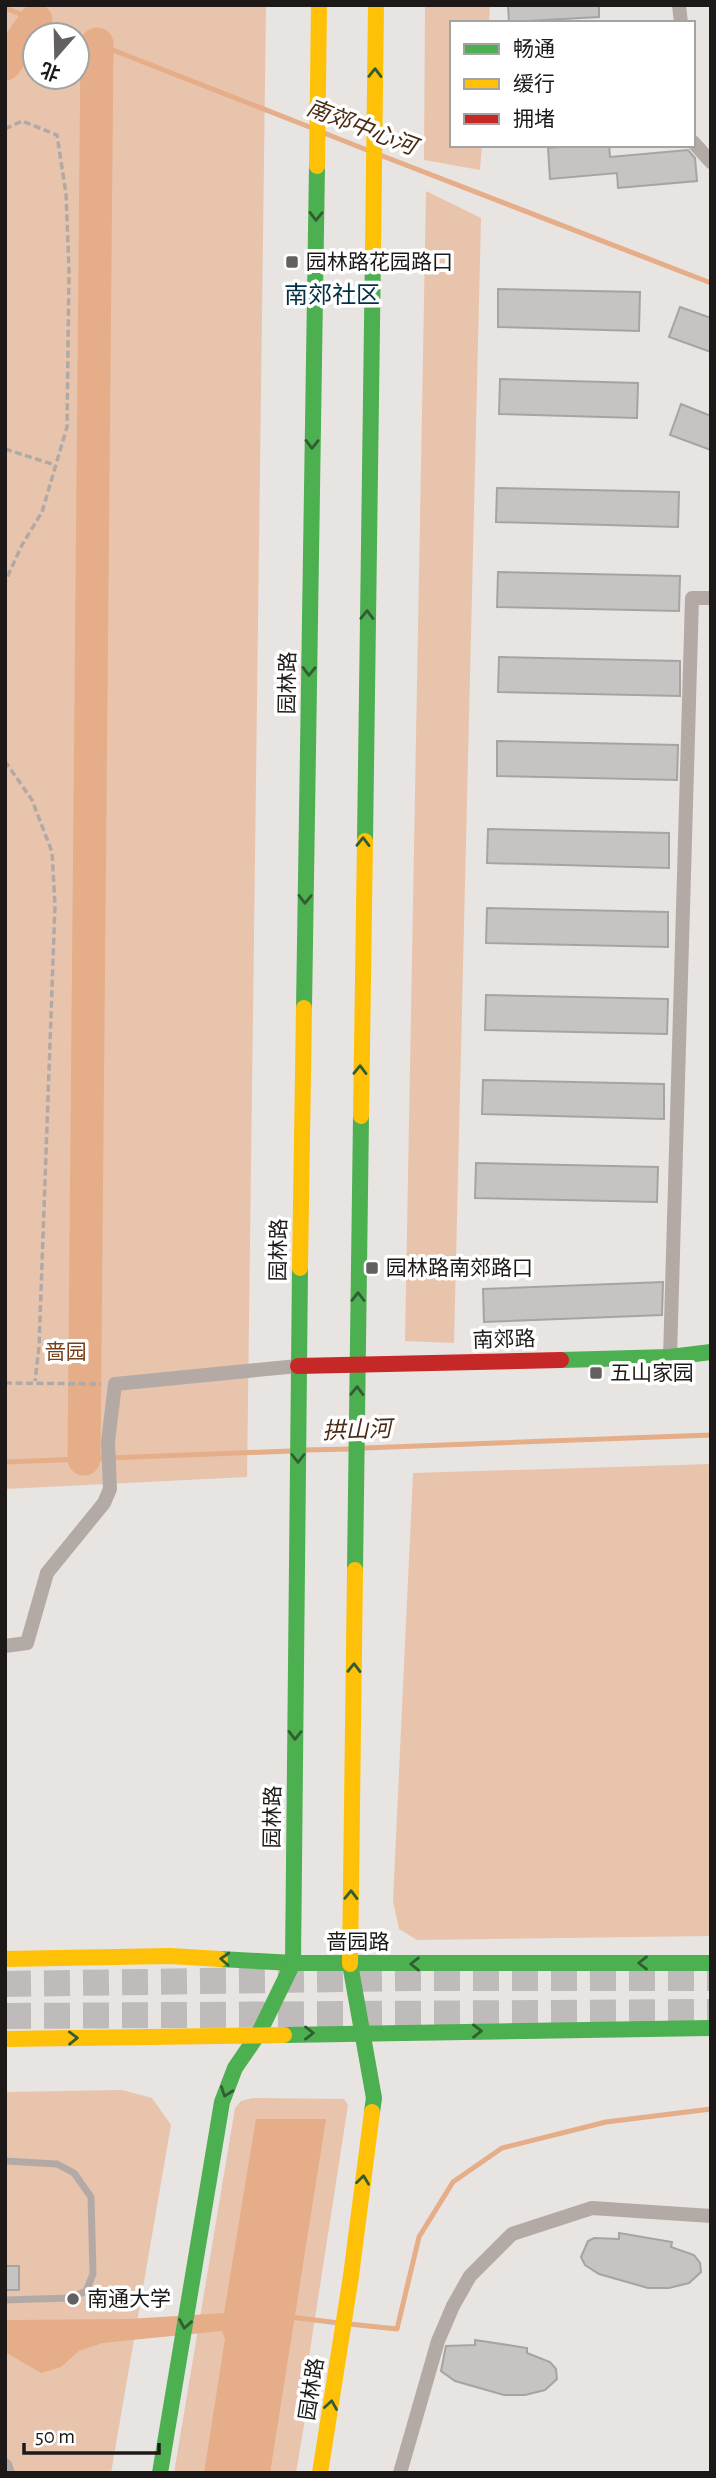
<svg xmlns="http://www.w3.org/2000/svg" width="716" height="2478" viewBox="0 0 716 2478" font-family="'Alegreya Sans','Noto Sans SC',sans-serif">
<rect width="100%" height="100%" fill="#e8e4e2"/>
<g fill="#e8c4ad" fill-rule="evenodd">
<path d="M5,5H266L247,1477L5,1489ZM35,35H77V77H35Z"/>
<path d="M425,5H490L489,23H452V145H482L480,170L424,160Z"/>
<path d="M426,191L481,218L454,1343L405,1341Z"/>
<path d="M711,1464V1936L417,1940L399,1929L393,1901L413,1473Z"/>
<path d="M122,2090L152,2098L171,2125L111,2473H5V2092Z"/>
<path d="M252,2098L344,2099L348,2105L309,2357L307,2407L296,2473H174L235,2108L241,2101Z"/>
</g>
<path fill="#e5ad88" d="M256,2119H326L270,2473H204L225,2339L222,2331L102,2343L79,2351L61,2367L41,2373L5,2352V2320L129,2319L224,2313Z"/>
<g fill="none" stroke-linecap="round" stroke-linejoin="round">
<g stroke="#e5ad88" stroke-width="5">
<path d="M5,8L74,35"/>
<path d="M77,36L312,128"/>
<path d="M324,133L367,150"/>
<path d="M380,155L711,283"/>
<path d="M364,1448L711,1435"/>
<path d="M305,1450L351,1449"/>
<path d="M5,1462L291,1451"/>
<path d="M290,2317L339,2323"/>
<path d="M349,2324L397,2329L419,2237L453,2182L502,2148L606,2122L711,2109"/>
</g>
<g stroke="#e5ad88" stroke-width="33">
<path d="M5,64L36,20"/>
<path d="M84,1459L97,44"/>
</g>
</g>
<g fill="#c6c4c2" stroke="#a6a3a2" stroke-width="2">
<path d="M508,5H599V17L509,22Z"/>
<path d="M577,145H609L610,157L688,150L695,158L697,181L618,188L617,173L550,179L548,148Z"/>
<path d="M498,289L640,292L639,331L498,327Z"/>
<path d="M680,307L711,318V352L669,337Z"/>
<path d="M500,379L638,383L637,418L499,414Z"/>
<path d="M681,404L711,416V450L670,435Z"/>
<path d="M497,488L679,492L678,527L496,522Z"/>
<path d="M498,572L680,576L679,611L497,607Z"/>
<path d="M499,657L680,661V696L498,692Z"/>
<path d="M497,741L678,745L677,780L497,776Z"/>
<path d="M488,829L669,833V868L487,863Z"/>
<path d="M487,908L668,912V947L486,943Z"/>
<path d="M486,995L668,999L667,1034L485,1030Z"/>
<path d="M483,1080L664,1084V1119L482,1114Z"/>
<path d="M476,1163L658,1167L657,1202L475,1198Z"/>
<path d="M663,1282L662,1315L484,1322L483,1289Z"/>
<path d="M619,2233L672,2242L671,2247L694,2255L700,2263L701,2272L689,2283L669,2288H648L599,2274L585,2265L581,2257L588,2241L594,2238L619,2239Z"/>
<rect x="5" y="2266" width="14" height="24"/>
<path d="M475,2340L527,2348V2353L550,2362L556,2369L557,2379L545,2390L525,2395H504L455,2381L441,2371L446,2346L475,2345Z"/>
</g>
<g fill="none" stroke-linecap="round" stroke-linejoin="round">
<g stroke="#bfbbba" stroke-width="26" stroke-dasharray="26 13" stroke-linecap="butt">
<path d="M5,1984L411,1978H711"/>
<path d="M5,2016L711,2012"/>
</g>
<g stroke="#b1a9a6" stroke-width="3.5" stroke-dasharray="7 3.5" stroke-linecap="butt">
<path d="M5,129L22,121L57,135L66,194L69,270L67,427L42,512L22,545L5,582"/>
<path d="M5,449L55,465"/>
<path d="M5,761L32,800L52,852L55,905L39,1347L35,1381"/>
<path d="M5,1383L101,1384"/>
</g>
<path stroke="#b3aaa6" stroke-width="7" d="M5,2161L57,2164L74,2173L91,2197L93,2274L86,2291L70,2298L5,2300"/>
<g stroke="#b3aaa6" stroke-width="14">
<path d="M679,5L681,23"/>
<path d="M693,142L711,162"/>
<path d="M670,1357L692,598H711"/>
<path d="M5,1646L27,1643L47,1573L104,1503L110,1489L108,1442L115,1384L298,1366"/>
<path d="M5,2465L8,2473"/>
<path d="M400,2473L438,2341L453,2306L470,2276L512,2234L592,2208L711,2216"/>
</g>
<g stroke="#4caf50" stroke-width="16">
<path d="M365,841L373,250"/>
<path d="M304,1008L317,166"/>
<path d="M561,1360L670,1357L711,1352"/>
<path d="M355,1570L361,1116"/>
<path d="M220,1959L293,1963H711"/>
<path d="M293,1963L300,1268"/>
<path d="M350,1964L374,2098L372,2112"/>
<path d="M284,2035L711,2028"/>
<path d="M160,2473L222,2102L235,2068L259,2033L293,1963"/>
</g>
<g stroke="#ffc107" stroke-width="16">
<path d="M317,166L319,5"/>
<path d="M373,250L376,5"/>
<path d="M361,1116L365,841"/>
<path d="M300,1268L304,1008"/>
<path d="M5,1959L170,1956L220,1959"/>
<path d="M350,1964L355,1570"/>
<path d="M5,2039L284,2035"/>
<path d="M320,2473L351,2276L372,2112"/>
</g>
<path stroke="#c62828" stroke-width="16" d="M298,1366L561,1360"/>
</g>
<defs><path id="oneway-chevron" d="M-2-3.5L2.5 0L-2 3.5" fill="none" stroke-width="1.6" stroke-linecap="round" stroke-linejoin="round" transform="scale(1.75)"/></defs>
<g stroke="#325c31">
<use href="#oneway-chevron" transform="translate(375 73) rotate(-89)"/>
<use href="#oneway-chevron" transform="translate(316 216) rotate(91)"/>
<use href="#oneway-chevron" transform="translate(312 444) rotate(91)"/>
<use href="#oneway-chevron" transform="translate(367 615) rotate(-89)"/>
<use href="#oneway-chevron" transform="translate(309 671) rotate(91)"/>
<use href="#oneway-chevron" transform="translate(363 842) rotate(-89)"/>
<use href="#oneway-chevron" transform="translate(305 899) rotate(91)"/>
<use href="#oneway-chevron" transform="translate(360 1070) rotate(-89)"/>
<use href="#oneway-chevron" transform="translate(358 1297) rotate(-90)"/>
<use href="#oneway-chevron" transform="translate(357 1391) rotate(-89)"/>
<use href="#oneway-chevron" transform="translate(298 1458) rotate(90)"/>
<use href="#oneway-chevron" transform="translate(354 1668) rotate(-89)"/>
<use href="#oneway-chevron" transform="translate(295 1735) rotate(91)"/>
<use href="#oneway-chevron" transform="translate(351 1895) rotate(-89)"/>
<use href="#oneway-chevron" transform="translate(225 1959) rotate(-177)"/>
<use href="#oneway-chevron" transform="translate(643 1963) rotate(180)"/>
<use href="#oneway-chevron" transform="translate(415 1964) rotate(180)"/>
<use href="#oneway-chevron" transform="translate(477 2031) rotate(-1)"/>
<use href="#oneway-chevron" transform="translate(309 2033)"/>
<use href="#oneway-chevron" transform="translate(73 2038) rotate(-1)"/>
<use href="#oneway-chevron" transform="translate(226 2092) rotate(110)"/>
<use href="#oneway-chevron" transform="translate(363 2180) rotate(-83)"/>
<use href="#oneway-chevron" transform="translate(185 2324) rotate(100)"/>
<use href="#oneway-chevron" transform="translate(331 2405) rotate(-81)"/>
</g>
<g fill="#63605f" stroke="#fff" stroke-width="2.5">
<rect x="285" y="255" width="14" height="14" rx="3.5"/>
<rect x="365" y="1261" width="14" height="14" rx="3.5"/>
<rect x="589" y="1366" width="14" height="14" rx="3.5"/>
<circle cx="73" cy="2299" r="7"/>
</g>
<g text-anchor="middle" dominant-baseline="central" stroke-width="7" stroke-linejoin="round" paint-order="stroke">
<g font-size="21" fill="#1c1918" stroke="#fff" text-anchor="start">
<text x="306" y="262">园林路花园路口</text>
<text x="386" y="1268">园林路南郊路口</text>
<text x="610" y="1373">五山家园</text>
<text x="87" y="2299">南通大学</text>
</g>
<g font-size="21" fill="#1c1918" stroke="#fff">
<text transform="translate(288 683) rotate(-89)">园林路</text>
<text transform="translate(279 1250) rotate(-89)">园林路</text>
<text transform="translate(504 1340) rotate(-2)">南郊路</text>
<text transform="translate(273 1817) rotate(-89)">园林路</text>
<text x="358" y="1942">啬园路</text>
<text transform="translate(312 2389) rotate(-81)">园林路</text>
</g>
<g font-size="21" fill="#73401b" stroke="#fff">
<text x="66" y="1352">啬园</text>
</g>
<g font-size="23" font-style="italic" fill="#4a2a14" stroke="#fff">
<text transform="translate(361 128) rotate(21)">南郊中心河</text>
<text transform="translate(357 1431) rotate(-2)">拱山河</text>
</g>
<g font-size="24" fill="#013045" stroke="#fff">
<text x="332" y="296">南郊社区</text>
</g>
</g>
<rect width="716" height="2478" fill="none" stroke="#1c1918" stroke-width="14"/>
<rect x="450" y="21" width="245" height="126" fill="#ffffff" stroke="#a4a3a3" stroke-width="2"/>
<rect x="464" y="44" width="35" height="10" fill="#4caf50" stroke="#a4a3a3" stroke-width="2"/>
<text x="513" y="56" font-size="21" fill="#1c1918">畅通</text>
<rect x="464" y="79" width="35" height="10" fill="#ffc107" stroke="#a4a3a3" stroke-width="2"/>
<text x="513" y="91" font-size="21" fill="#1c1918">缓行</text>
<rect x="464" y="114" width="35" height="10" fill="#c62828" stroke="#a4a3a3" stroke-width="2"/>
<text x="513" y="126" font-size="21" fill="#1c1918">拥堵</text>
<g transform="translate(56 56) rotate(200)"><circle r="33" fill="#ffffff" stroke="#a4a3a3" stroke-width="2"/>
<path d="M0-5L12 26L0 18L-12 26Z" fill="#63605f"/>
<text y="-10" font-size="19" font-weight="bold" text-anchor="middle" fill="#1c1918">北</text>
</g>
<path d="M24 2443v10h135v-10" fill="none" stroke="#1c1918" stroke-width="3.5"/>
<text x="35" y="2443" font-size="21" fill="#1c1918" stroke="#ffffff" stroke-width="5" paint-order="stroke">50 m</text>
</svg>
